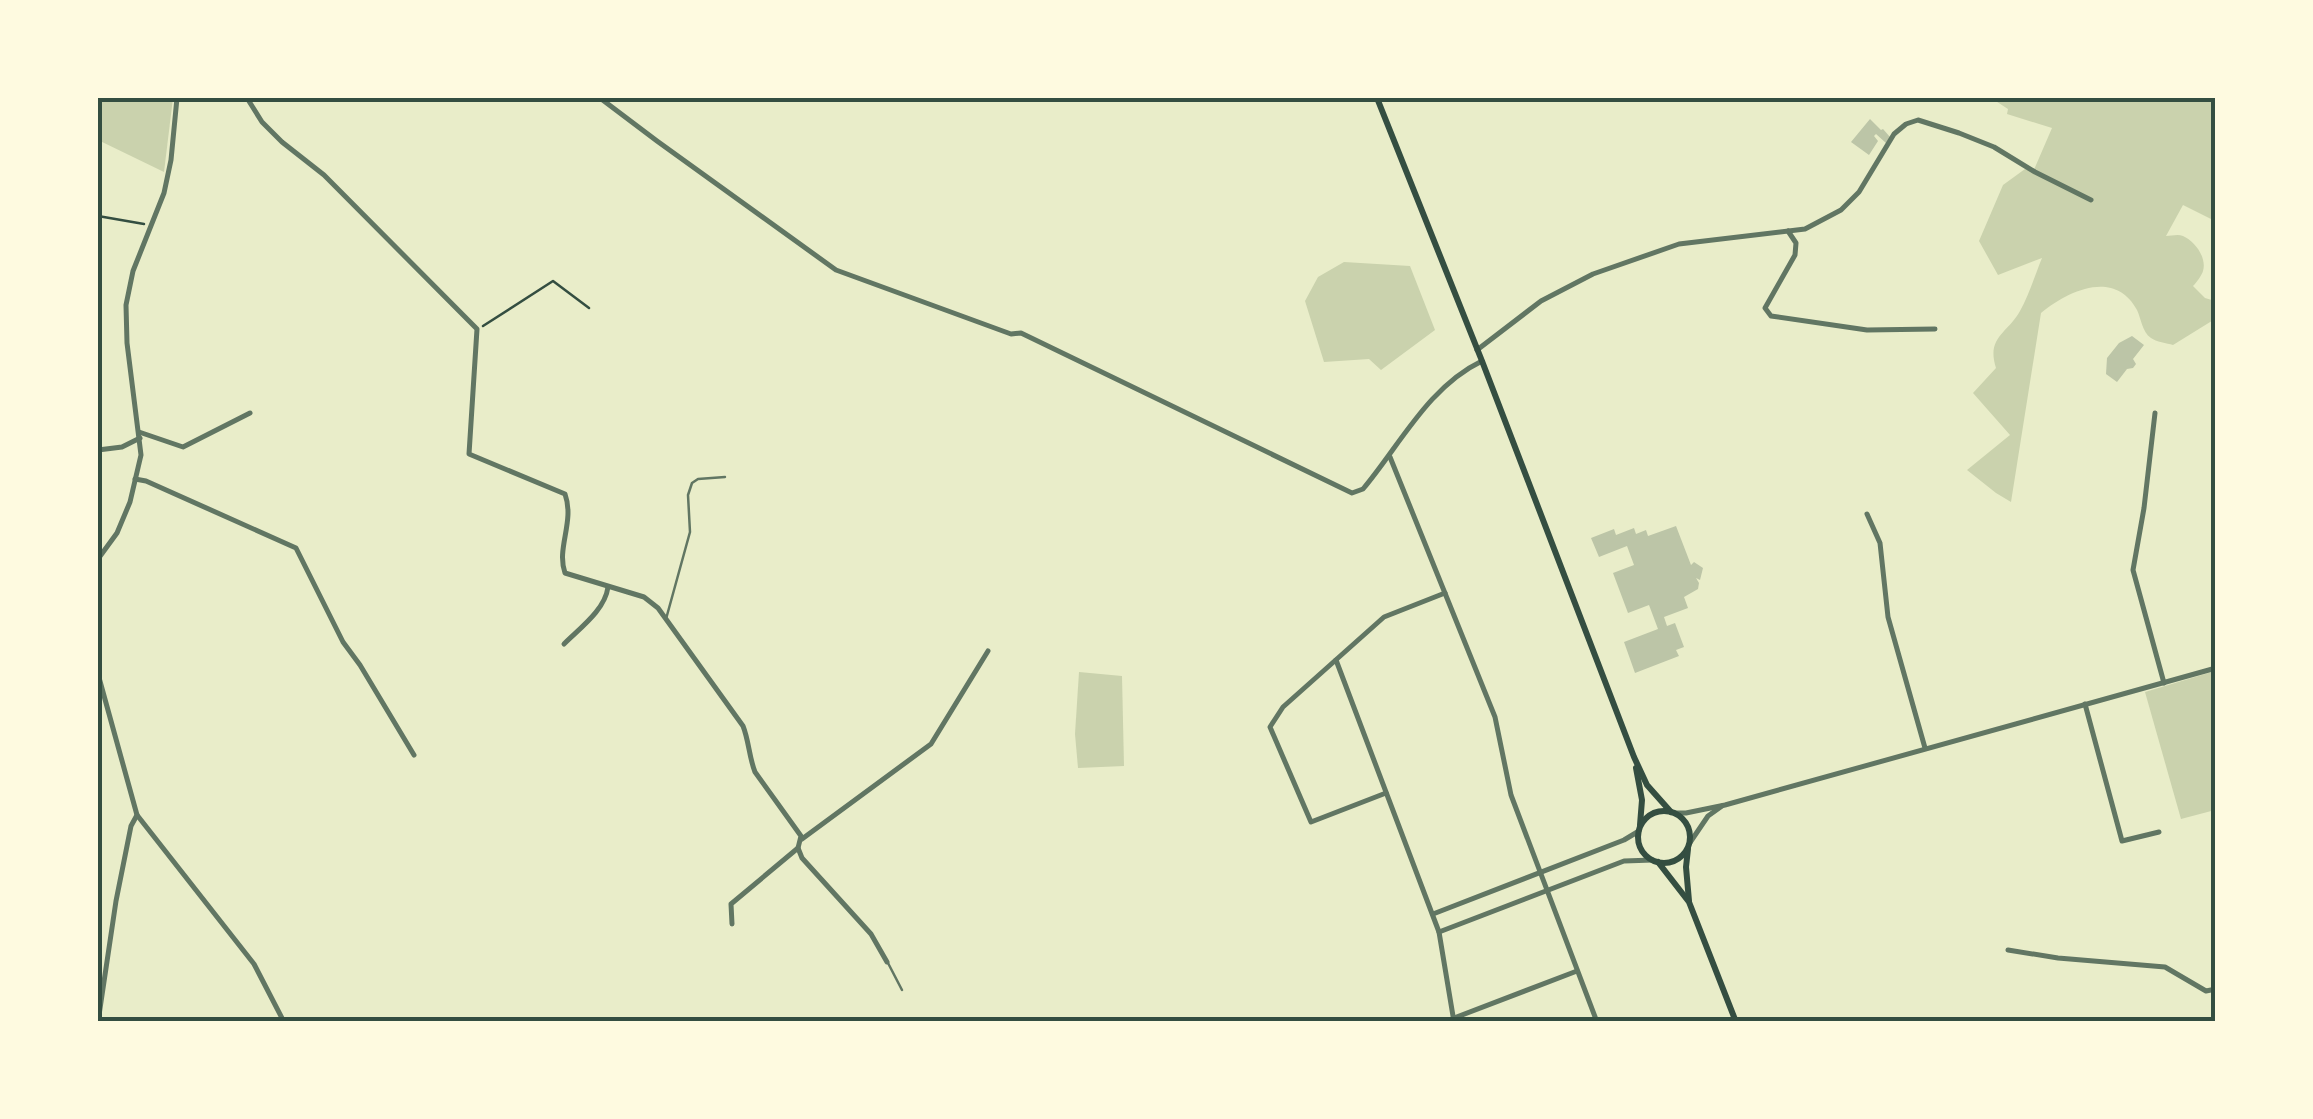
<svg xmlns="http://www.w3.org/2000/svg" width="2313" height="1119" viewBox="0 0 2313 1119" font-family="Overpass,sans-serif">
<rect width="100%" height="100%" fill="#e9edc9"/>
<g fill="#cad2ad">
<path d="M98,98H173L164,172L98,140Z"/>
<path d="M1991,98H2215V221L2183,205L2166,236C2171,236 2178,234 2183,236C2195,241 2207,258 2203,271C2202,275 2196,283 2193,286L2205,298L2215,301V319L2173,345C2167,343 2156,342 2151,338C2142,332 2141,318 2137,310C2115,269 2069,290 2041,313L2011,502L1996,493L1967,470L2010,435L1973,393L1996,368C1986,337 2008,333 2020,311C2029,295 2035,275 2042,258L1998,275L1979,241L2003,185L2025,169L2033,172L2052,128L2007,114L2008,109Z"/>
<path d="M1344,262L1410,266L1435,330L1381,370L1369,359L1324,362L1305,301L1318,277Z"/>
<path d="M2215,671V810L2181,819L2145,692Z"/>
<path d="M1079,672L1122,676L1124,766L1078,768L1075,734Z"/>
</g>
<g fill="#bcc5a7">
<path d="M1870,119L1881,130L1883,129L1890,137L1886,143L1876,134L1874,136L1878,141L1869,155L1851,142Z"/>
<path d="M2132,336L2144,345L2133,359L2136,364L2133,368L2127,369L2117,382L2106,374L2107,358L2119,343Z"/>
<path d="M1676,526L1691,565L1694,562L1703,568L1700,580L1696,578L1699,583L1698,589L1684,597L1688,608L1664,617L1667,626L1675,623L1684,647L1676,650L1679,656L1635,673L1624,642L1658,629L1649,605L1628,613L1613,573L1634,565L1627,546L1599,557L1591,538L1614,529L1616,535L1634,528L1636,534L1646,530L1648,536Z"/>
</g>
<g fill="none" stroke-linecap="round" stroke-linejoin="round">
<g stroke="#344e41" stroke-width="2.5">
<path d="M98,216L144,224"/>
<path d="M483,326L553,281L589,308"/>
</g>
<g stroke="#617663" stroke-width="2.5">
<path d="M666,619L690,532L688,495L692,483L698,479L725,477"/>
<path d="M888,963L902,990"/>
</g>
<g stroke="#617663" stroke-width="5">
<path d="M247,98L262,122L282,142L324,175L477,329L469,454L565,494C575,522 556,548 565,573L644,597L658,608L743,726C749,741 749,757 755,772L801,836L798,848L802,858L871,934L887,962"/>
<path d="M600,98L657,141L836,270L1011,334L1021,333L1352,493L1363,489C1400,445 1428,387 1482,361"/>
<path d="M1788,231L1796,243L1795,255L1765,308L1771,316L1867,330L1935,329"/>
<path d="M1477,350L1541,301L1593,274L1679,244L1805,229L1841,210L1859,192L1894,134L1906,124L1918,120L1959,133L1994,147L2035,172L2091,200"/>
<path d="M2155,413L2144,508L2133,570L2164,683"/>
<path d="M139,432L183,447L250,413"/>
<path d="M98,450L122,447L140,438"/>
<path d="M1390,457L1495,717L1511,795L1597,1022"/>
<path d="M135,479L146,481L296,548L343,642L360,665L414,755"/>
<path d="M1867,514L1880,543L1888,617L1925,748"/>
<path d="M98,559L117,533L130,502L141,455L127,343L126,305L133,271L164,193L171,160L177,98"/>
<path d="M564,644C580,628 605,610 608,587"/>
<path d="M1336,660L1439,932L1454,1022"/>
<path d="M98,674L137,815L254,964L284,1022"/>
<path d="M2085,704L2122,841L2159,832"/>
<path d="M1386,793L1311,822L1270,727L1283,707L1384,617L1445,593"/>
<path d="M1675,813H1686L1725,805L2216,668"/>
<path d="M802,839L931,744L988,651"/>
<path d="M1689,844L1708,816L1722,806"/>
<path d="M1433,914L1624,840L1639,831"/>
<path d="M732,924L731,904L798,848"/>
<path d="M1439,932L1624,861L1653,860"/>
<path d="M2008,950L2058,958L2165,967L2206,991L2216,989"/>
<path d="M1454,1018L1577,971"/>
<path d="M98,1022L116,901L131,826L137,815"/>
</g>
<g stroke="#344e41" stroke-width="6">
<path d="M1377,98L1482,361L1634,757L1647,785L1671,812"/>
<path d="M1636,768L1642,800L1640,825"/>
<circle cx="1664" cy="837" r="26"/>
<path d="M1688,849L1686,867L1689,901"/>
<path d="M1658,862L1689,902L1736,1022"/>
</g>
</g>
<rect width="2313" height="1119" fill="none" stroke="#fefae0" stroke-width="200"/>
<rect x="100" y="100" width="2113" height="919" fill="none" stroke="#344e41" stroke-width="4"/>
</svg>
